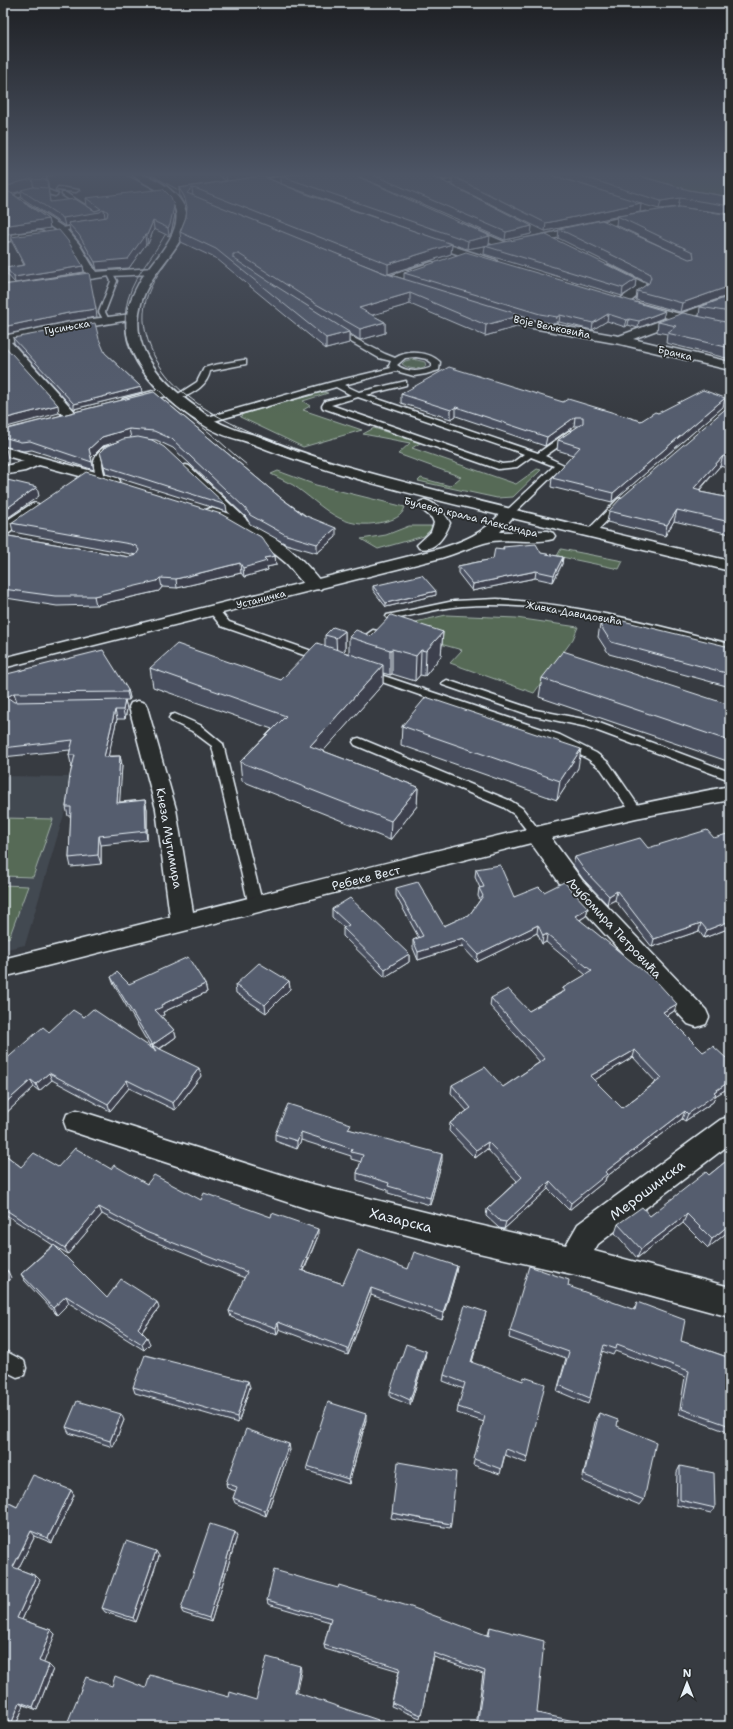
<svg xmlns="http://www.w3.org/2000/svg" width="733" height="1729" viewBox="0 0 733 1729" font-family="'Shantell Sans',sans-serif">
<rect width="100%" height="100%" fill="#373b41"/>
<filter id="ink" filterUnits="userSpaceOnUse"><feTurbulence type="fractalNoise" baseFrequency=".025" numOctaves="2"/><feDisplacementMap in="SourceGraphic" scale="8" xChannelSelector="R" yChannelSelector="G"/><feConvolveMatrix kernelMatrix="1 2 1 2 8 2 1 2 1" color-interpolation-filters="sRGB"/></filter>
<g filter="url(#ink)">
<path fill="#434851" d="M3,776L70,777L68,801L25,945L3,950Z"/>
<g fill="#566b56" stroke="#9faea7">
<path d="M611,173H730V200Z"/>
<path d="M413,359L425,362L426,366C419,370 409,370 402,364L405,361Z"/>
<path d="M323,392L328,393L303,401L310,406L303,410L362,430L303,447L240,417L243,414Z"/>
<path d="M374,428L420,443L412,448L516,484L537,469L541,470L513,497L497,498L418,481L421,478L450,486L461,477L398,454L410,443L363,434Z"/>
<path d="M278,471L316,485L405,507C402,517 393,520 383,522C341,532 324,506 293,485C286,481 278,478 271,474Z"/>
<path d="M409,526H431L432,528L424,536L378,549L361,539L386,535Z"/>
<path d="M561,549L623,561L619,569L557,556Z"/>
<path d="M446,615L516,618L578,627L573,639L534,693L450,663L462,650L397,632L398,626Z"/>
<path d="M3,818L53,819L33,877L3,876Z"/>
<path d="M3,885L28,886L9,938L3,937Z"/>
</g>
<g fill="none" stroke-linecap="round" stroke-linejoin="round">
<g stroke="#e8f1f8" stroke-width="3">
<g id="lane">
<path d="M468,176L470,179L439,185L436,183Z"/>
<path d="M58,187L79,190L76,192L56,190Z"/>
<path d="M34,189H46L58,194L55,196C40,191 29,193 14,199L11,197L21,192Z"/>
<path d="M62,193H66L91,209L86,210L62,195Z"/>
<path d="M87,223L89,226L61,231L58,229Z"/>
<path d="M110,271L112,272L117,281L105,312L109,320L106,322L104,321L99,312L111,281L107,273Z"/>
<path d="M334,328L385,354L395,358C407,350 429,351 440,362L439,370L426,374L414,376L396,371L344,385L359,392L406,381V385L366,395L538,453L569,431H575V435L545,456L564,465L512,515L509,516L504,513L506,511L554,466L531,457L517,467L498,469L323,408L322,406L325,401L351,395L336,387L210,422H204V418L332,382L391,368L389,366L391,361L379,358L332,331L331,330ZM416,357L427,359L432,363V367C421,372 407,373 397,365L405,358ZM358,397L519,452L524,454L512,463L502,464L331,405Z"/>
<path d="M243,360H246V364L210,371C207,387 192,393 179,400L172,398L197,382L204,368L214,365Z"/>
<path d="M116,443L120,445L119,447C100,453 100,459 105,477L104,479H98C88,460 97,447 116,443Z"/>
<path d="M186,465L189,466L245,518L251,528L249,530H243L238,521L183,470V466Z"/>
<path d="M621,498L624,499V503L593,535H587V531L618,499Z"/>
<path d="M497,599C577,604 653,624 730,644V650C643,628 554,599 462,606C438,608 415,615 391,620L386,617L387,615L454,601Z"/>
<path d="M214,608L218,609L229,622L329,657L330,659L329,661H321L221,626L209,611Z"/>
<path d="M373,630L377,631L378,633L377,635L361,648H353L352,646L353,644Z"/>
<path d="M366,670L560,735L596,753L609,763L642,811L640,814H632L601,769L588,759L552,741L362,675L361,673L362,671Z"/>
<path d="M447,680L536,710L594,721L730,772V780L587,727L530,715L443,685L442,683Z"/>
<path d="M175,714L200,725L223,744L263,906L261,910L256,911L251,910L249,906L212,746L192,731L171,721L169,718L171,715Z"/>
<path d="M359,738L511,801L522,808L542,834L540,837H532L514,814L503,807L355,745L353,742L355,739Z"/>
<path d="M3,1350L24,1361L26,1368L24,1375L17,1377L3,1370Z"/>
</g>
</g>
<g stroke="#e8f1f8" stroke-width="3">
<g id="street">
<path d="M311,173H333L329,176L243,188L238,185L243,182Z"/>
<path d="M24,202L66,229L79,244L96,272L153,268L158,271L153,274L110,276L3,292V286L86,273L70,245L60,233L21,207L19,205Z"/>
<path d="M646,212L649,213L651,215L649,217L520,246L515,243L520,240Z"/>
<path d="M462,224L509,244L510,246L505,249L501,248L459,229L457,227L459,225Z"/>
<path d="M39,231L43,232L44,234L43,236L3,242V236Z"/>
<path d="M424,237L496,260L497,262L492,265L488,264L420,242L419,240Z"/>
<path d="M432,262L436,263L437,265L436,267L388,283L383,280L384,278Z"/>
<path d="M608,265L648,285L649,287L627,304H619L617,302L619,300L636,287L604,270L603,268L604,266Z"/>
<path d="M730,296V303L693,317L730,324V332L681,321L633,339L730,362V370L620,344L532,328L489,315L487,313L493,310L533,321L619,336L668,318L632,308L630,306L632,304L636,303L680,314Z"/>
<path d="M131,314L137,317L135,319L70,330L11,342L77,414L79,417L77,420H67L3,348V336L70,322Z"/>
<path d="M168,387L173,388L174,391L173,394L128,406L123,405L121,402L123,399Z"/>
<path d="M3,447L118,478L120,481L118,484L113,485L39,465L25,471L3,475V467L24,461L3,455Z"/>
<path d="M35,503L40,505L43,508L40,511L9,533L3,535V523L30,505Z"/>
<path d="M211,508C254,519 298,549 323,585L321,589C305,592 296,573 286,563C262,542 235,528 206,516L203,513L206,510Z"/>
<path d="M138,701L145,703L147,707L176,809L193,912C371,867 549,820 730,786V800L636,818L551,838L582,880L706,1010L709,1017L706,1024L697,1027L688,1024L566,892L531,843L3,977V959L170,917L156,809L129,707L131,703Z"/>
<path d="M77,1110L308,1183L457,1220L566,1245L578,1224L720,1120L730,1116V1144L598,1244L594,1251L730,1287V1317L576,1275L457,1248L308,1209L67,1130L64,1122L67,1114Z"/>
</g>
</g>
<g stroke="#e8f1f8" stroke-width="3">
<g id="secondary">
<path d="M131,173C154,173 194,199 186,226C180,247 162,263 151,281C119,335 152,375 196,407C206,415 217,423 229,427C238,431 249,433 258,436C298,452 339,465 381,476C497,507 614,533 730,561V571L512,518L500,532L547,531L553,533L555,536L553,539C531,545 506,536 484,543C470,547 455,554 441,558L3,668V658L442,548C464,541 483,533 499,515C416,495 332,475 253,444C241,439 228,438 217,432C178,413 119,365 127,316C128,304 134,292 140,281C152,261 188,229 173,204C163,188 141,185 131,173Z"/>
<path d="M425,500C436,503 445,513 450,523C445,536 435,552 419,548L417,545L431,532L434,523L432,518L417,505L420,502Z"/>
</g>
</g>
<use href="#lane" fill="#2a2d2e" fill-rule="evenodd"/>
<use href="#street" fill="#2a2d2e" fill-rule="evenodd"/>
<use href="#secondary" fill="#2a2d2e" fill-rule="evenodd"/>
<g stroke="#e8f1f8" stroke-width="1">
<path d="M123,173L153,189L162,196"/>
<path d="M148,173L180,191L187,199"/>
<path d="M170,225C159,251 135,272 128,299C112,360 168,401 210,433C222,443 234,455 247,465"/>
<path d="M187,233C176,250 158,271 150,289C143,304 142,322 147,337C165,403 242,429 299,452"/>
</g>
</g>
<g fill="#49505f" stroke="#e8f1f8" fill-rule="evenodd">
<path d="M3,173H70L47,176L50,202L95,211L87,206L86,198L175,214L171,233L169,236L154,229L148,244H146L129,268L97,270L80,243L70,231L69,226H65L22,198L21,191L12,193L48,219L50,228L3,235Z"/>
<path d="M215,173H299L265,177L303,193L436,239L281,184V176L489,245L467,249L452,244L451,254L388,274L404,279V273L663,318L638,328L628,325L625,327L607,321L592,330L559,322L556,324L539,321L521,315L520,326L485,336L410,304L372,315L385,322V333L360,340L349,333V343L326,349L217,259L181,242L180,232L186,217L187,211L185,206L180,197L179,188L226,181ZM336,254L387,274L384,273Z"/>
<path d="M351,173H427L532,226L531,234L505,240Z"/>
<path d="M428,173H629L689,190L730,197V214L678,207L659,209L641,204L640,212L622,215H730V295L680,312L636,300L637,291L648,284V283L558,238L559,229L684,257L616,225L617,216L545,231L452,185V179L443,180ZM550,175H551L590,187Z"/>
<path d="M11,237L83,266L84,272L15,283L7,274L6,268L24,265L12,242Z"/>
<path d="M485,246L636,279L635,288L622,296L484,254Z"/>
<path d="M730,296V359L666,343L667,334L657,332L658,322L699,316L700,307Z"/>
<path d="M13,338L105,353L141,387L142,392L74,409L14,343Z"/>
<path d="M154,392L281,498L336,537L317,553L286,544L250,524L246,517L173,448L156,440L145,439L226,505L227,512L106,474L100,452L118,441L103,446L91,458L94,470L32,450L23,451L3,446V430Z"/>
<path d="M401,394L563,402L641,421L658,413L723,407L612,502L551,487L552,478L573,455L557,450L558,440L579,426H574L545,446L456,416L451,419L401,403Z"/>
<path d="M730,405V469L720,466L700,490V492L730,498V534L674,521L665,536L607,522L609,511Z"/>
<path d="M11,523L275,556L276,565L267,567L268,570L244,577L241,573L177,588L162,587L159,591L96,605L57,606L6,598L4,600H3V535L129,557L136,555L131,554L13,532Z"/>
<path d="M503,547L563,557L562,564L553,582L535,578L472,591L458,573V566L493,559L503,549Z"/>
<path d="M373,586L436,595L386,607L373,590Z"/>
<path d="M730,590V600L727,599Z"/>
<path d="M600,625L730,647V687L609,654L598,637Z"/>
<path d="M345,631V650L343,652L349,654V637L443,632L441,656L425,676L420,675L415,681L392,674L390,675L383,673V684L323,751L418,787L417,806L390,840L242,781L240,762L272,729L153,687L150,668L281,680L325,646V635Z"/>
<path d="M3,675L128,690L130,698L129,700H125L127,709L125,719H117L108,756H120L122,765L119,802L145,800L147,809V840L101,845V864L71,867L69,858L71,816H68L66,807L72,764H71L69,755L70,750L3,757Z"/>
<path d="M542,678L730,705V762L539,697Z"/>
<path d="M402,726L578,768L557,800L401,745Z"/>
<path d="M648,848L730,928L704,938L699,931L652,947L615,900L607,904L583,879L573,865L575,857Z"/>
<path d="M476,869L514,897L544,892L588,908L586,916L580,920L674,1011L667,1016L703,1052L726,1058L730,1055V1087L715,1096L713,1102L685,1121L682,1119L606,1177L605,1181L569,1210L548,1189L504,1229L499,1228L486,1216L487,1209L517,1181L487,1149L475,1158L449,1131L450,1123L467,1111L451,1093L452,1085L503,1087L540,1062L490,1006L491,998L529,1011L562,992L563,988L586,975L546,942L542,944L537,933L477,962L462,946L418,960L413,948V940L419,938L396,896V888L444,926L470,914L480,900L478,896L479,888H480L475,877ZM633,1057L656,1082L622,1108L594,1080Z"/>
<path d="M332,909L409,954V962L385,977L343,936V928H344L332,917Z"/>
<path d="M111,977L129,984H205L207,992L163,1012L164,1015L161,1016L174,1030L176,1037L160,1049L201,1076L175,1110L129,1088L110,1111L52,1080L39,1091L34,1087L3,1116V1062L49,1032L84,1017L151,1048L114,985Z"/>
<path d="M289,981L290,989L266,1013L236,993L235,985Z"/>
<path d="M351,1130L442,1161L430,1205L388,1193V1190L357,1180V1173L361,1162L351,1159V1156L301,1140L297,1149L275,1141V1134Z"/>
<path d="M3,1153L21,1167H58L111,1169L147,1184L318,1236L304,1271L343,1284L408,1269L457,1266L456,1272L442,1320L371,1295L348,1355L279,1329L277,1335L231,1317L229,1311L245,1278L148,1239L102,1214L68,1254L55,1246L107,1298L159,1308L142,1332L150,1344L144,1350L69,1303L57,1315L25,1281L21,1274L53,1245L3,1213Z"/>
<path d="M730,1158V1230L708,1248L683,1223L637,1258L615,1233L618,1224L650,1216L709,1175Z"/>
<path d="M637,1302L681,1341L730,1358V1433L679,1414L685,1377L615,1351L613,1355L602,1351L590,1398L588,1404L557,1391L566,1358L509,1338L510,1331L634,1309Z"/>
<path d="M484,1319L472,1362L528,1457L526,1463L505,1455L500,1474L473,1465L484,1422L457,1413L458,1407L464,1389L443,1381L444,1375Z"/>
<path d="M426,1351L425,1357L410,1405L390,1397V1391Z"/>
<path d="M133,1387H250L238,1423L135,1393Z"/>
<path d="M599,1413L617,1426L644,1500L640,1505L582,1481L596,1418Z"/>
<path d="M124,1420L113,1447L69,1433L66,1427Z"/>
<path d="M366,1420L349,1484L308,1471L307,1466Z"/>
<path d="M290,1450L266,1516L235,1503L233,1498L236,1491L227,1488L226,1483Z"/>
<path d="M680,1466L715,1508L711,1513L676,1505L677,1472Z"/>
<path d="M71,1490L74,1495L52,1543L35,1536L18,1569L36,1576L40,1580L22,1620L51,1630L55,1634L43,1663L49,1665L53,1669L37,1710L24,1705L16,1725L3,1720V1500L17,1507Z"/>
<path d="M392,1513L451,1524L450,1528L391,1518Z"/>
<path d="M235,1532L237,1536L211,1622L183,1613L181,1609Z"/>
<path d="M159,1556L136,1622L105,1612L102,1608Z"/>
<path d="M267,1600L488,1635L489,1630L490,1627L537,1713L588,1726H476L483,1674L434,1657L420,1718L391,1706L399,1671L325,1649L324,1645L330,1622L268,1604Z"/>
</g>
<g fill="#3c414d" stroke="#e8f1f8">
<path d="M46,173H70L47,176L48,188Z"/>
<path d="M236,173H299L227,182L226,174Z"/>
<path d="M443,173H493L452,176V179L443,180Z"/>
<path d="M32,179L34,188L21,191L10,194L8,191V186L19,182Z"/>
<path d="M192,188L193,198L187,193Z"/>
<path d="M680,198L678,207L659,209L661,201Z"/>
<path d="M641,203L640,212L545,231L546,223Z"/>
<path d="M174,206L175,214L171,233L169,236L168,228Z"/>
<path d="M104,209L105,218L68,223L69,226H65L63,218Z"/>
<path d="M48,219L50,228L3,235V226Z"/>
<path d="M153,221L154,229L148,244L147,235Z"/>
<path d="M532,226L531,234L505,240L506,232Z"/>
<path d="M145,235L146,244L129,268L97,270L95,262Z"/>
<path d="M490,236L489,245L467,249L468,241Z"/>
<path d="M452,244L451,254L388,274V264Z"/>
<path d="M83,266L84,272L15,283L14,277Z"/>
<path d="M636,279L635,288L622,296L623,288Z"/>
<path d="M730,286V295L680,312L682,303Z"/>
<path d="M410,293V304L359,319V308Z"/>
<path d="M96,309L97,317L70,321L3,335V327L68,313Z"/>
<path d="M665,311L663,318L638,328L639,321Z"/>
<path d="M608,314L607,321L592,330L593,323Z"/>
<path d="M521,315L520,326L485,336L486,325Z"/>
<path d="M560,315L559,322L556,324L557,317Z"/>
<path d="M629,319L628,325L625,327L627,320Z"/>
<path d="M385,322V333L360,340V329Z"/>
<path d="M349,332V343L326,349V338Z"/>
<path d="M141,387L142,392L74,409V404Z"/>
<path d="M725,398L723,407L612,502L613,493Z"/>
<path d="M58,405L59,413L3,428V419Z"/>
<path d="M456,407V416L451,419V410Z"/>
<path d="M575,417L574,426L545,446L547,437Z"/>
<path d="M129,429L131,438L103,446L91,458L89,449L102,437Z"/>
<path d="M6,449L8,458L3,460V450Z"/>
<path d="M723,456L720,466L691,499L694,488Z"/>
<path d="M37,487L39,496L3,521V511Z"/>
<path d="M677,510L674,521L665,536L667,525Z"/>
<path d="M336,528V537L317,553V544Z"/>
<path d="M275,556L276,565L267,567L268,570L244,577L243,568L264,558Z"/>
<path d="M563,557L562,564L553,582L554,575Z"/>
<path d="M240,563L241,573L177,588L176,579Z"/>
<path d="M536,571L535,578L472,591L473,584Z"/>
<path d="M160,578L162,587L159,591L96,605L94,596Z"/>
<path d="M3,589L6,598L4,600L3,597Z"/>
<path d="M436,591V595L386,607V603Z"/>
<path d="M345,631V650L337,657L336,638Z"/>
<path d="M443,632L441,656L425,676L426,651Z"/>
<path d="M392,649V674L390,675V650Z"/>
<path d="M421,650L420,675L415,681L416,656Z"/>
<path d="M383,665V684L311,765L310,746Z"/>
<path d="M128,690L130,698L129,700L127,692Z"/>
<path d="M14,693L17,702L10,705L7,697Z"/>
<path d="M125,700L127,709L125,719L123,710Z"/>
<path d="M115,710L117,719L106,766L104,757Z"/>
<path d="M581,749L578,768L557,800L560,781Z"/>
<path d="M120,756L122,765L119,812L117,803Z"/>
<path d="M418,787L417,806L390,840L391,821Z"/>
<path d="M145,800L147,809V840L146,831Z"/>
<path d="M99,836L101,845V864L98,855Z"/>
<path d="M617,891L615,900L607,904L609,896Z"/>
<path d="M588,908L586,916L573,924L575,916Z"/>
<path d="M730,921V928L704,938L707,930Z"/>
<path d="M701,923L699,931L652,947L654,939Z"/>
<path d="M538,925L537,933L477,962L478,954Z"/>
<path d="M547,934L546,942L542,944L543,936Z"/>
<path d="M463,938L462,946L418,960V952Z"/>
<path d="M409,954V962L385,977V969Z"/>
<path d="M289,981L290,989L266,1013L265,1005Z"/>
<path d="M205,984L207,992L163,1012L164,1015L157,1018L155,1010L161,1005Z"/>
<path d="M677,1004L674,1011L660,1020L663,1012Z"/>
<path d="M174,1030L176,1037L156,1051L152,1045L154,1052L152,1045Z"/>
<path d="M635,1050L633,1057L588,1084L590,1076Z"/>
<path d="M199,1068L201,1076L175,1110L173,1103Z"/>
<path d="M49,1073L52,1080L39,1091L36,1084Z"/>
<path d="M31,1080L34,1087L3,1116V1105Z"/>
<path d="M127,1080L129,1088L110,1111L108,1104Z"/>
<path d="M730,1081V1087L715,1096L713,1102L685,1121L688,1114L714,1092Z"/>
<path d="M685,1111L682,1119L606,1177L605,1181L569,1210L571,1203L605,1172Z"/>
<path d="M301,1132V1140L297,1149V1141Z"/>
<path d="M488,1142L487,1149L475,1158L476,1150Z"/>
<path d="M442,1154V1161L430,1205V1198Z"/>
<path d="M550,1181L548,1189L504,1229L506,1222Z"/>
<path d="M99,1207L102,1214L68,1254L65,1248Z"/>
<path d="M687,1214L683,1223L637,1258L641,1249Z"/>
<path d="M730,1224V1230L708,1248L712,1239Z"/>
<path d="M318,1229V1236L301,1276V1270Z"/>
<path d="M457,1266L456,1272L442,1320L443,1313Z"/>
<path d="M8,1271L11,1278L3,1285V1275Z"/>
<path d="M371,1288V1295L348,1355V1349Z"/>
<path d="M66,1296L69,1303L57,1315L53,1308Z"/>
<path d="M157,1302L159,1308L140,1334L138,1328Z"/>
<path d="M486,1312L470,1368L471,1362Z"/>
<path d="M278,1322L279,1329L277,1335L276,1328Z"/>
<path d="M147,1337L150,1344L144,1350L142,1344Z"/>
<path d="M426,1351L425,1357L410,1405V1400Z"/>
<path d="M248,1381L250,1387L238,1423L237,1417Z"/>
<path d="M121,1414L124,1420L113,1447L110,1441Z"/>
<path d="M366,1414V1420L349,1484L348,1479Z"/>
<path d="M289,1444L290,1450L266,1516L265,1511Z"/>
<path d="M71,1490L74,1495L52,1543L48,1538Z"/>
<path d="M31,1531L35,1536L17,1571L13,1567Z"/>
<path d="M235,1532L237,1536L211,1622L209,1618Z"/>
<path d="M156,1551L159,1556L136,1622L133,1618Z"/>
<path d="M36,1576L40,1580L21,1622L17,1618Z"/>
<path d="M51,1630L55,1634L43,1665L39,1661Z"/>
<path d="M49,1665L53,1669L37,1710L33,1707Z"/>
<path d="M300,1666L301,1670L296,1695L295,1692Z"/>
<path d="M20,1702L24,1705L16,1725L12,1722Z"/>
</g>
<g fill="#555d6e" stroke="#e8f1f8" fill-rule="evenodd">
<path d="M3,173H46L47,180L32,179L19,182L8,186V191L48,219L3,226Z"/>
<path d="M225,173H236L226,174Z"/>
<path d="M302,173H350L490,236L468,241L281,176Z"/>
<path d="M369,173H427L532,226L506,232Z"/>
<path d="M475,173H548V174L641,203L546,223L452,176Z"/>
<path d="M571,173H629L689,190L730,197V206L680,198L661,201Z"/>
<path d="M262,176L303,193L452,244L388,264L197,189L192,188L187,193L384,273L521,315L486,325L410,293L359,308L385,322L360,329L316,304L239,254H233V258L271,283L349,332L326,338L216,249L180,232L186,217L187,207L184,196L179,188Z"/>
<path d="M33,187L48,188L50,202L75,199L95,211L101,209L86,198L163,189L171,197L174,206L170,225L168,228L153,221L147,235H145L128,259L95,262L79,235L68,223L107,217L108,212L104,209L100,212L63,218L21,190Z"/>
<path d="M680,207L730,215V286L682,303L637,291L649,283L651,277L649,273L559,229L602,220L689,259L694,258L693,252L617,216Z"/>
<path d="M59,230L68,241L83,266L14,277L6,268L25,265L11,237Z"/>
<path d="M544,234L636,279L623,288L485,246Z"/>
<path d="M466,252L665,311L639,321L629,319L627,320L608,314L593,323L560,315L557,317L540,314L404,273Z"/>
<path d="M89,273L96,309L68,313L3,327V285Z"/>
<path d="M730,296V312L700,307Z"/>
<path d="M683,313L730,323V348L667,333L676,326L658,322Z"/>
<path d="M95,323L99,339L105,353L141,387L74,404L13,338Z"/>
<path d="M3,344L58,405L3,419Z"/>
<path d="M449,367L563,402L568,399L641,421L655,412L658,413L703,390L725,398L613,493L552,478L580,447L558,440L583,423V417H575L547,437L456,407L451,410L401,394Z"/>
<path d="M154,392L281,498L304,515L336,528L317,544L286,535L250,515L245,508L172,439L154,431L129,429L102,437L89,449L92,462L30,441L21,442L3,437V430Z"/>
<path d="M730,405V457L723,456L694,488L701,490L700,492L730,498V522L677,510L667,525L609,511L621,498Z"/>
<path d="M138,437L152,440L164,447L226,505L104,466L100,452L104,448L123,439Z"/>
<path d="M86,472L221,514L261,537L275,556L264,558L267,561L243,568L240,563L176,579L160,578L157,581L94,596H55L3,589V535L129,557L136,555L139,550L136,546L130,544L11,523Z"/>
<path d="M3,479L37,487L3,511Z"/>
<path d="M536,544L541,553L563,557L554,575L536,571L473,584L458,566L493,559L495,548L504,549L503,547Z"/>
<path d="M422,575L436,591L386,603L373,586Z"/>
<path d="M391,615L443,632L426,651L421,650L416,656L392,649L390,650L349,637L356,630L371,636Z"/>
<path d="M623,621L730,647V674L611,642L600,625Z"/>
<path d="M333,627L345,631L336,638L325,635Z"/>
<path d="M317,643L383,665L310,746L418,787L391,821L240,762L286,716L150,668L177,644L281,680Z"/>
<path d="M103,650L128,690L127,692L14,693L7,697L14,702L125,700L123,710H115L104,757L120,756L117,803L145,800L146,831L99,836L98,855L69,858L71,807H66L70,775L75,755H69L73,740L3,748V675Z"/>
<path d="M563,651L730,705V741L542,678Z"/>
<path d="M426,697L581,749L560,781L402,726Z"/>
<path d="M707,830L714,838L730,833V921L707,930L701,923L654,939L617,891L609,896L585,871L575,857L640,838L648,848Z"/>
<path d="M500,865L514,897L539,887L544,892L564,882L588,908L575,916L657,982L677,1004L663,1012L703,1052L713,1046L726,1058L730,1055V1081L714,1092L716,1094L688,1114L685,1111L605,1172L607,1174L571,1203L550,1181L506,1222L500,1221L487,1209L522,1177L488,1142L476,1150L450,1123L471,1108L452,1085L485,1067L503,1087L545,1059L491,998L508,989L529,1011L565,991L563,988L592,971L547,934L543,936L538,925L478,954L463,938L418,952L413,940L423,936L396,888L418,882L444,926L470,914L483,896L479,888L484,887L476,869ZM635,1050L662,1078L622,1108L590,1076Z"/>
<path d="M350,898L409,954L385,969L343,928L349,925L332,909Z"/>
<path d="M188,957L205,984L161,1005L162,1007L155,1010L174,1030L152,1045L111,977L117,972L129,984Z"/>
<path d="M259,963L289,981L265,1005L235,985Z"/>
<path d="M93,1009L156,1051L152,1045L199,1068L173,1103L127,1080L108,1104L49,1073L36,1084L31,1080L3,1105V1062L43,1027L49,1032L73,1010L84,1017Z"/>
<path d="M288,1104L351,1124L348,1129L442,1154L430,1198L388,1186L389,1183L357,1173L363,1155L351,1152L352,1149L301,1132L297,1141L275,1134Z"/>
<path d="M75,1148L111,1169L114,1165L147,1184L154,1175L201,1200L204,1193L271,1217L272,1213L318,1229L301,1270L343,1284L358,1250L408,1269L414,1252L457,1266L443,1313L371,1288L348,1349L278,1322L276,1328L229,1311L247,1272L146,1232L99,1207L65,1248L3,1208V1153L21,1167L34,1153L58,1167Z"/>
<path d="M730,1158V1224L712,1239L687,1214L641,1249L618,1224L642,1207L650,1216L706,1172L709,1175Z"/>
<path d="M54,1245L107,1298L121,1279L157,1302L138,1328L147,1337L142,1344L66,1296L53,1308L21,1274Z"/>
<path d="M3,1266L8,1271L3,1275Z"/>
<path d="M529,1266L569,1280L568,1286L635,1310L637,1302L685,1320L681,1341L730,1358V1426L682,1409L689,1371L617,1344L616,1349L604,1345L590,1398L559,1385L569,1352L510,1331Z"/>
<path d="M465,1305L486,1312L471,1362L523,1381L524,1377L545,1384L528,1457L506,1449L501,1469L474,1459L485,1416L458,1407L465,1383L444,1375Z"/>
<path d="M406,1344L426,1351L410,1400L390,1391Z"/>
<path d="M145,1355L248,1381L237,1417L133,1387Z"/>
<path d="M77,1401L121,1414L110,1441L66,1427Z"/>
<path d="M328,1402L366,1414L348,1479L307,1466Z"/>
<path d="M599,1413L618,1420L617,1426L656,1442L644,1500L584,1475Z"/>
<path d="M246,1429L289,1444L265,1511L233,1498L237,1487L226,1483Z"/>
<path d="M398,1462L456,1472L451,1524L392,1513Z"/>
<path d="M680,1466L714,1473L715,1508L680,1500Z"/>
<path d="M33,1475L71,1490L48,1538L31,1531L13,1567L36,1576L17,1618L51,1630L39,1661L49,1665L33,1707L20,1702L12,1722L3,1719V1500L17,1507Z"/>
<path d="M210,1524L235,1532L209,1618L181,1609Z"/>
<path d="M126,1541L156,1551L133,1618L102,1608Z"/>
<path d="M274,1570L338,1588L339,1585L411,1607L489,1636L490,1627L544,1641L537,1713L588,1724V1726H477L485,1671L434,1653L421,1715L392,1703L400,1668L324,1645L331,1618L267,1600Z"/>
<path d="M267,1657L300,1666L295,1692L378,1720L377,1726H66L86,1677L112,1686L115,1676L146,1688L150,1675L229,1697L230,1692L256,1700Z"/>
</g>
</g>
<linearGradient id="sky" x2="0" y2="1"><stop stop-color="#1e2024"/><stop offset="0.42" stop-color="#4d5565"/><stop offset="1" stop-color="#4d5565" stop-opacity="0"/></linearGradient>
<rect width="733" height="415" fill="url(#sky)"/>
<g text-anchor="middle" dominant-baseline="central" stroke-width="3.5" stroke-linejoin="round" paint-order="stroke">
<g font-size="10" fill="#e8f1f8" stroke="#2a2d2e">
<text transform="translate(67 327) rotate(-10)">Гусињска</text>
<text transform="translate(552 327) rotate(12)">Воје Вељковића</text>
<text transform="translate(675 353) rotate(13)">Брачка</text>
<text transform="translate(471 517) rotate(14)">Булевар краља Александра</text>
<text transform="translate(261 599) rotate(-14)">Устаничка</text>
<text transform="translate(574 613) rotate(10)">Живка Давидовића</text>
</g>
<g font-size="12" fill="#e8f1f8" stroke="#2a2d2e">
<text transform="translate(169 838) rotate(80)">Кнеза Мутимира</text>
<text transform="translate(366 878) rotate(-14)">Ребеке Вест</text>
<text transform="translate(614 928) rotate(47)">Љубомира Петровића</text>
</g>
<g font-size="14" fill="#e8f1f8" stroke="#2a2d2e">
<text transform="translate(647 1190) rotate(-37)">Мерошинска</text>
<text transform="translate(401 1220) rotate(14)">Хазарска</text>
</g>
</g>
<rect width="733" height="1729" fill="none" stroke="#2a2d2e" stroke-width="16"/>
<rect x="8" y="8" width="717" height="1713" fill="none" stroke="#e8f1f8" stroke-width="1.5" filter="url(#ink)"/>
<g transform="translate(687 1683)" stroke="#2a2d2e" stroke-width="3" paint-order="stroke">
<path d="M0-3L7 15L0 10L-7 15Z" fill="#e8f1f8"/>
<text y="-6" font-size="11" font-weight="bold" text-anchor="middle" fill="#e8f1f8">N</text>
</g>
</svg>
